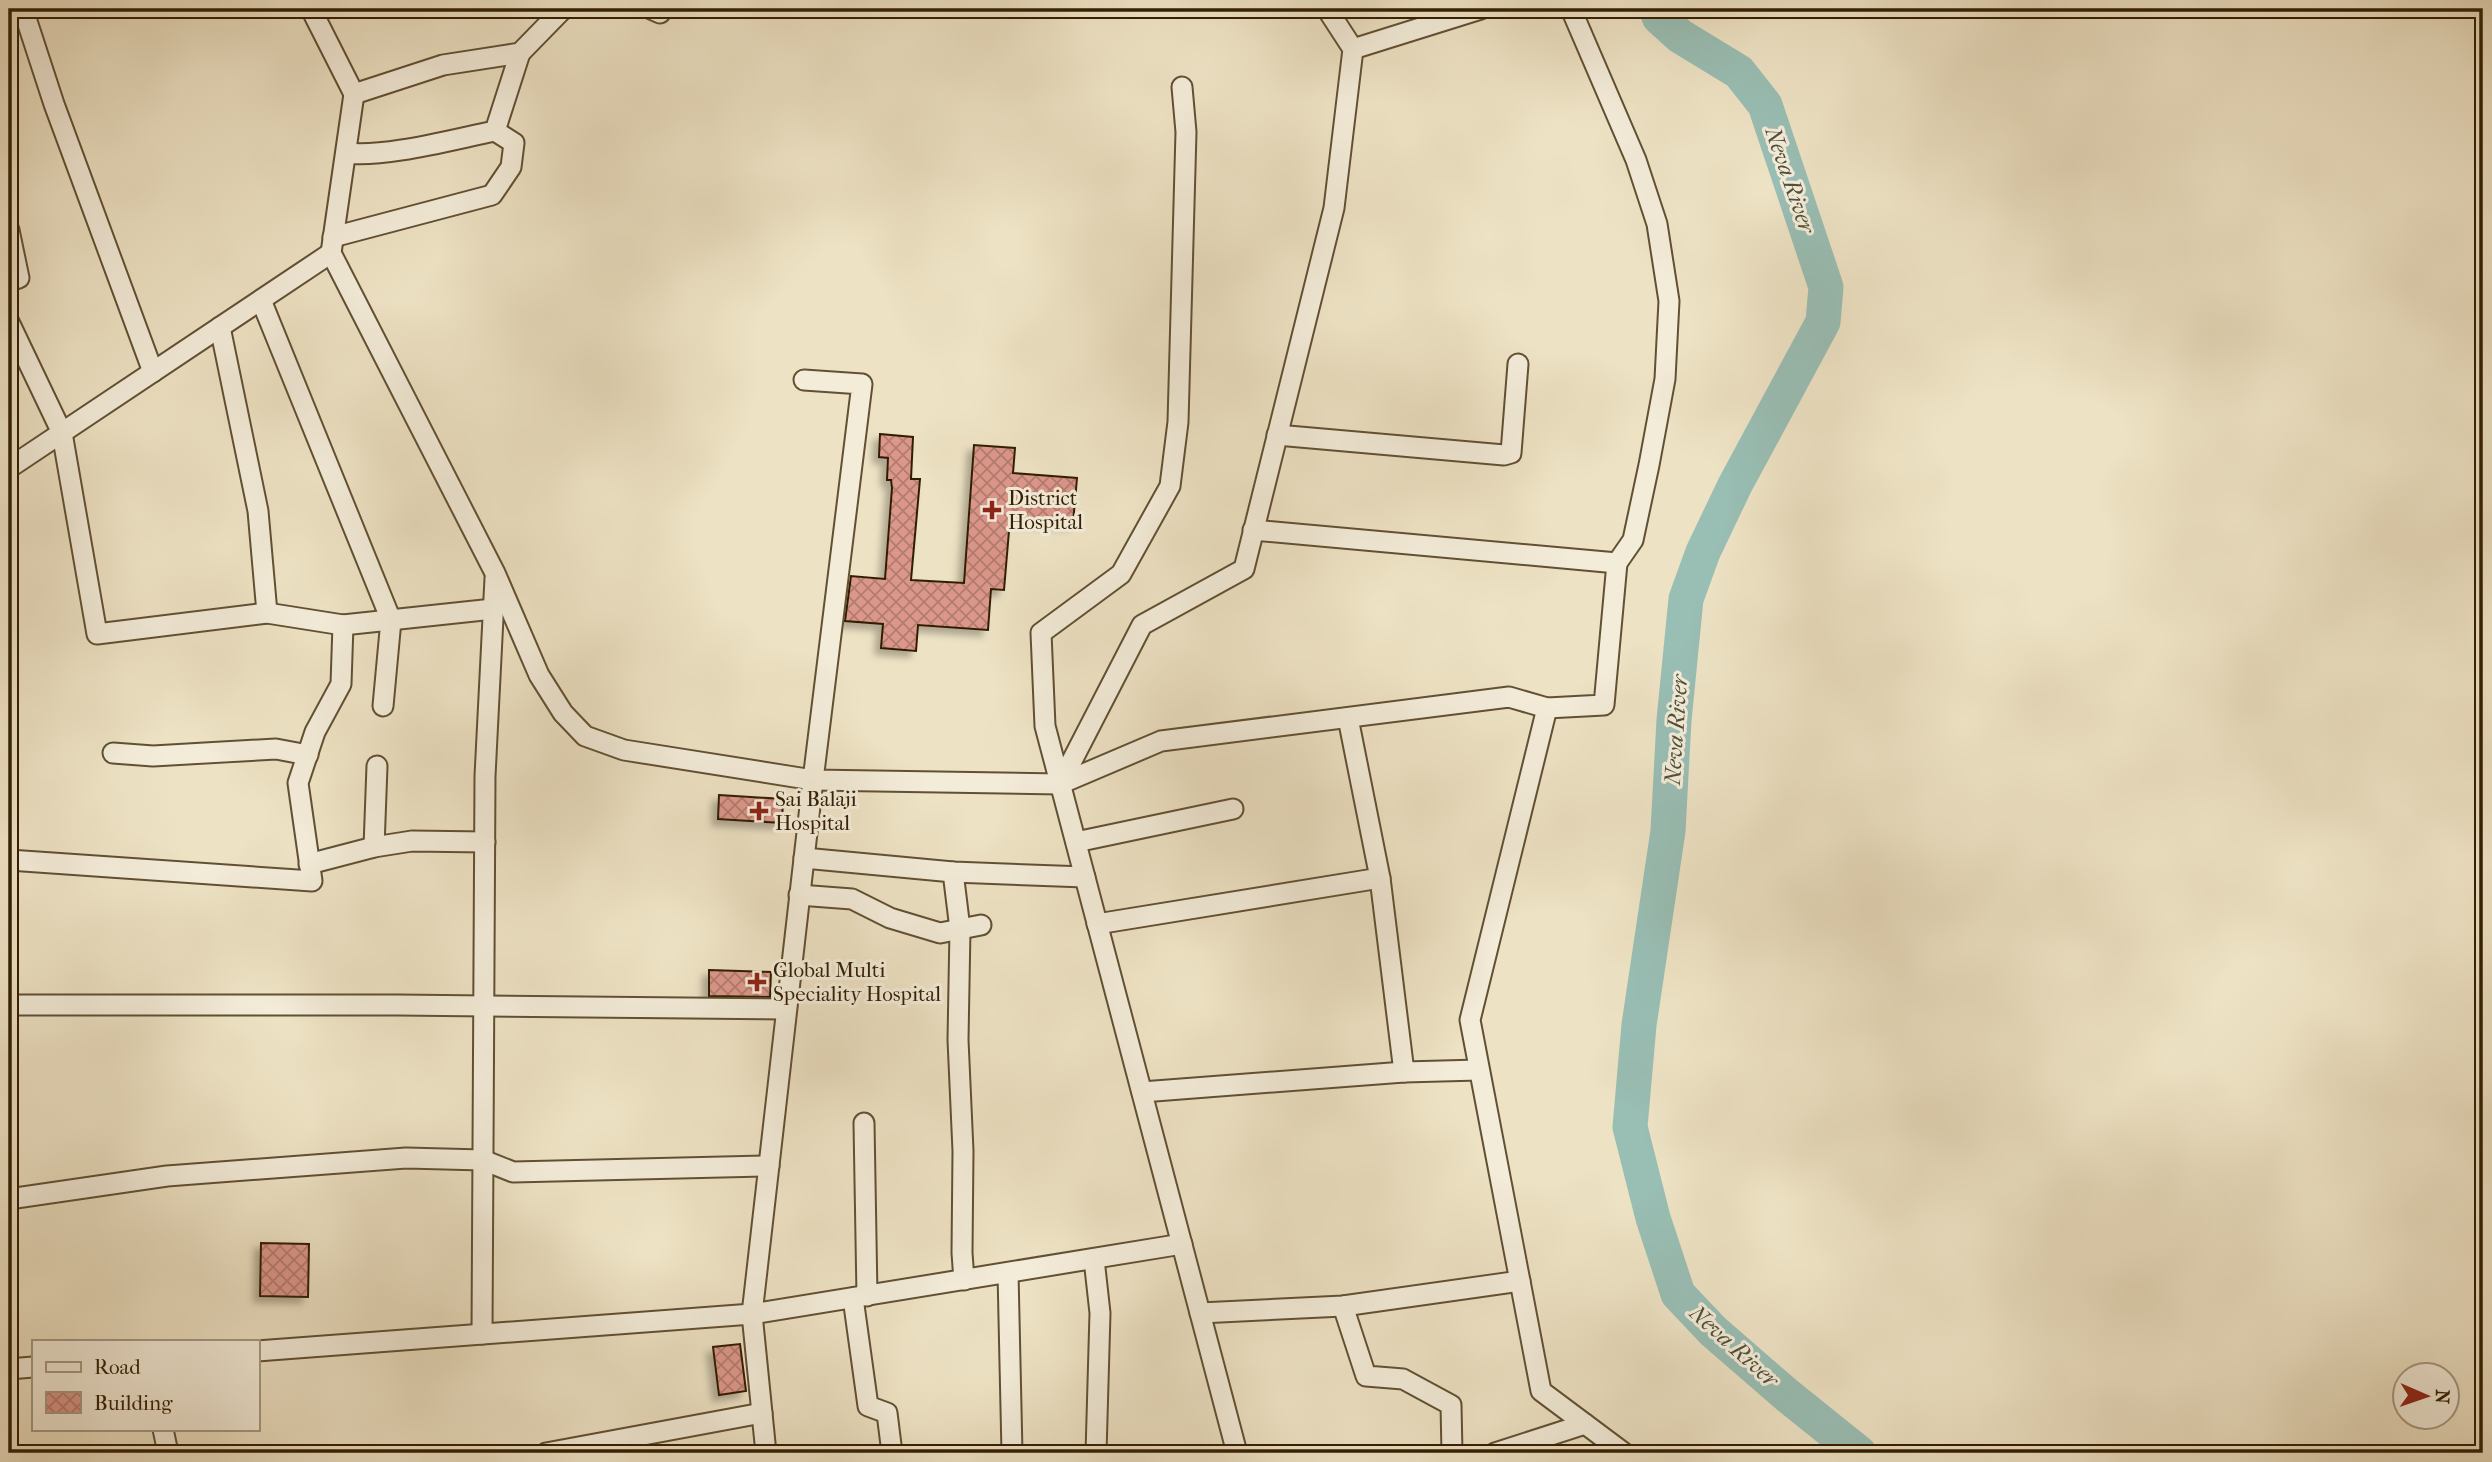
<svg xmlns="http://www.w3.org/2000/svg" width="2492" height="1462" viewBox="0 0 2492 1462" font-family="'IM FELL French Canon',serif">
<defs>
<pattern id="building-cross-hatch" width="8" height="8" patternUnits="userSpaceOnUse" patternTransform="scale(1.75)"><rect width="8" height="8" fill="#dc978b"/><path d="M0 0l8 8M0 8l8-8" fill="none" stroke="#b37b6f"/></pattern>
<filter id="shadow"><feDropShadow dx="-6" dy="6" stdDeviation="3.5" flood-color="#0004"/></filter>
</defs>
<rect width="100%" height="100%" fill="#ede2c4"/>
<filter id="stains"><feTurbulence type="fractalNoise" baseFrequency=".00286" numOctaves="4"/><feColorMatrix values="0 0 0 0 .2 0 0 0 0 .09 0 0 0 0 .02 0 0 0 .5 -.17"/></filter>
<radialGradient id="worn" r=".72"><stop offset=".6" stop-color="#630" stop-opacity="0"/><stop offset="1" stop-color="#630" stop-opacity=".3"/></radialGradient>
<g fill="none" stroke-linecap="round" stroke-linejoin="round">
<path stroke="#99beb4" stroke-width="35" d="M1657,9L1659,17L1680,36L1739,72L1765,105L1826,287L1823,322L1735,485L1703,552L1686,599L1674,720L1668,831L1639,1025L1630,1127L1653,1218L1678,1294L1713,1331L1788,1396L1859,1453"/>
</g>
<g fill="url(#building-cross-hatch)" stroke="#321f03" stroke-width="2" filter="url(#shadow)">
<path d="M880,434L913,437L911,479H920L911,580L964,583L974,445L1015,448L1013,473L1077,478L1073,523L1010,519L1004,590L991,589L988,630L918,625L916,651L881,648L883,624L845,621L851,576L885,579L892,488L891,480H887L888,458L879,457Z"/>
<path d="M719,795L783,799L782,823L718,819Z"/>
<path d="M709,970L771,972L770,997L709,996Z"/>
<path d="M261,1243L309,1244L308,1297L260,1296Z"/>
<path d="M740,1344L746,1391L719,1395L713,1347Z"/>
</g>
<g fill="none" stroke-linecap="round" stroke-linejoin="round">
<g stroke="#615033" stroke-width="23">
<g id="minor">
<path d="M23,9L54,104L153,372"/>
<path d="M311,9L354,94L331,253L495,573L539,675L563,713L585,736L624,750L813,780L1060,784L1142,625L1244,569L1334,208L1353,49L1327,9"/>
<path d="M651,9L660,13"/>
<path d="M1353,49L1481,9"/>
<path d="M1182,87L1186,132L1178,422L1170,486L1121,574L1041,633L1045,726L1237,1453"/>
<path d="M354,94L443,65L520,53L563,9"/>
<path d="M346,153C385,158 454,139 495,131L520,53"/>
<path d="M9,230L19,278L9,281"/>
<path d="M333,237L492,195L511,167L514,143L495,131"/>
<path d="M261,300L391,620L383,706"/>
<path d="M9,322L62,433L97,634L267,613L343,625"/>
<path d="M220,327L258,511L267,613"/>
<path d="M1277,435L1504,455L1511,453L1518,364"/>
<path d="M9,468L331,253"/>
<path d="M1253,530L1617,563L1633,540L1649,465L1665,379L1669,301L1657,224L1636,160L1571,9"/>
<path d="M1547,708L1604,705L1617,563"/>
<path d="M113,753L153,756L276,749L308,755"/>
<path d="M1060,784L1161,741L1509,697L1547,708L1470,1020L1541,1391L1624,1453"/>
<path d="M1076,842L1233,809"/>
<path d="M374,847L377,766"/>
<path d="M804,858L953,872L1085,877"/>
<path d="M9,860L312,881L298,783L315,732L341,684L343,625L493,609"/>
<path d="M309,864L374,847L412,841L485,842"/>
<path d="M953,872L960,929L958,1040L963,1151L962,1253L964,1280"/>
<path d="M1380,878L1404,1072L1479,1070"/>
<path d="M799,895L852,899L890,918L940,933L981,925"/>
<path d="M1097,924L1380,878L1348,718"/>
<path d="M9,1005H398L786,1009"/>
<path d="M1142,1092L1404,1072"/>
<path d="M864,1123L867,1296"/>
<path d="M9,1199L167,1176L406,1158L483,1160L513,1172L769,1166"/>
<path d="M1094,1259L1100,1313L1096,1453"/>
<path d="M1008,1273L1012,1453"/>
<path d="M853,1298L868,1406L887,1413L892,1453"/>
<path d="M1343,1306L1366,1376L1403,1379L1451,1405L1452,1453"/>
<path d="M1200,1313L1343,1306L1520,1281"/>
<path d="M482,1334L485,776L495,578"/>
<path d="M257,1351L752,1314L1182,1244"/>
<path d="M9,1369L33,1367"/>
<path d="M163,1429L168,1453"/>
<path d="M546,1453L762,1413"/>
<path d="M766,1453L752,1314L813,780L862,384L804,380"/>
<path d="M1495,1453L1585,1424"/>
</g>
</g>
<use href="#minor" stroke="#f3ecd9" stroke-width="19"/>
</g>
<g fill="#8f2418" stroke="#f3ecd9" stroke-width="2.5">
<path d="M988.5 499.5h7v7h7v7h-7v7h-7v-7h-7v-7h7z"/>
<path d="M755.5 800.5h7v7h7v7h-7v7h-7v-7h-7v-7h7z"/>
<path d="M753.5 971.5h7v7h7v7h-7v7h-7v-7h-7v-7h7z"/>
</g>
<g text-anchor="middle" dominant-baseline="central" stroke-width="6" stroke-linejoin="round" paint-order="stroke">
<g font-size="21" fill="#321f03" stroke="#f3ecd9" text-anchor="start">
<text x="1008" y="498">District<tspan x="1008" dy="24">Hospital</tspan></text>
<text x="775" y="799">Sai Balaji<tspan x="775" dy="24">Hospital</tspan></text>
<text x="773" y="970">Global Multi<tspan x="773" dy="24">Speciality Hospital</tspan></text>
</g>
<g font-size="23" font-style="italic" fill="#514f38" stroke="#f3ecd9">
<text transform="translate(1790 180) rotate(71)">Neva River</text>
<text transform="translate(1676 730) rotate(-86)">Neva River</text>
<text transform="translate(1734 1346) rotate(42)">Neva River</text>
</g>
</g>
<rect width="2492" height="1462" fill="none" stroke="#ede2c4" stroke-width="35"/>
<rect x="10" y="10" width="2471" height="1441" fill="none" stroke="#321f03" stroke-width="3.5"/>
<rect x="18" y="18" width="2457" height="1427" fill="none" stroke="#321f03" stroke-width="2"/>
<rect x="32" y="1340" width="228" height="91" fill="#f3ecd9" stroke="#a69a83" stroke-width="2"/>
<rect x="46" y="1362" width="35" height="10" fill="#f3ecd9" stroke="#a69a83" stroke-width="2"/>
<text x="94" y="1374" font-size="21" fill="#321f03">Road</text>
<rect x="46" y="1392" width="35" height="21" fill="url(#building-cross-hatch)" stroke="#a69a83" stroke-width="2"/>
<text x="94" y="1410" font-size="21" fill="#321f03">Building</text>
<g transform="translate(2426 1396) rotate(92)"><circle r="33" fill="#f3ecd9" stroke="#a69a83" stroke-width="2"/>
<path d="M0-5L12 26L0 18L-12 26Z" fill="#8f2418"/>
<text y="-10" font-size="19" font-weight="bold" text-anchor="middle" fill="#321f03">N</text>
</g>
<rect width="100%" height="100%" filter="url(#stains)"/>
<rect width="100%" height="100%" fill="url(#worn)"/>
</svg>
